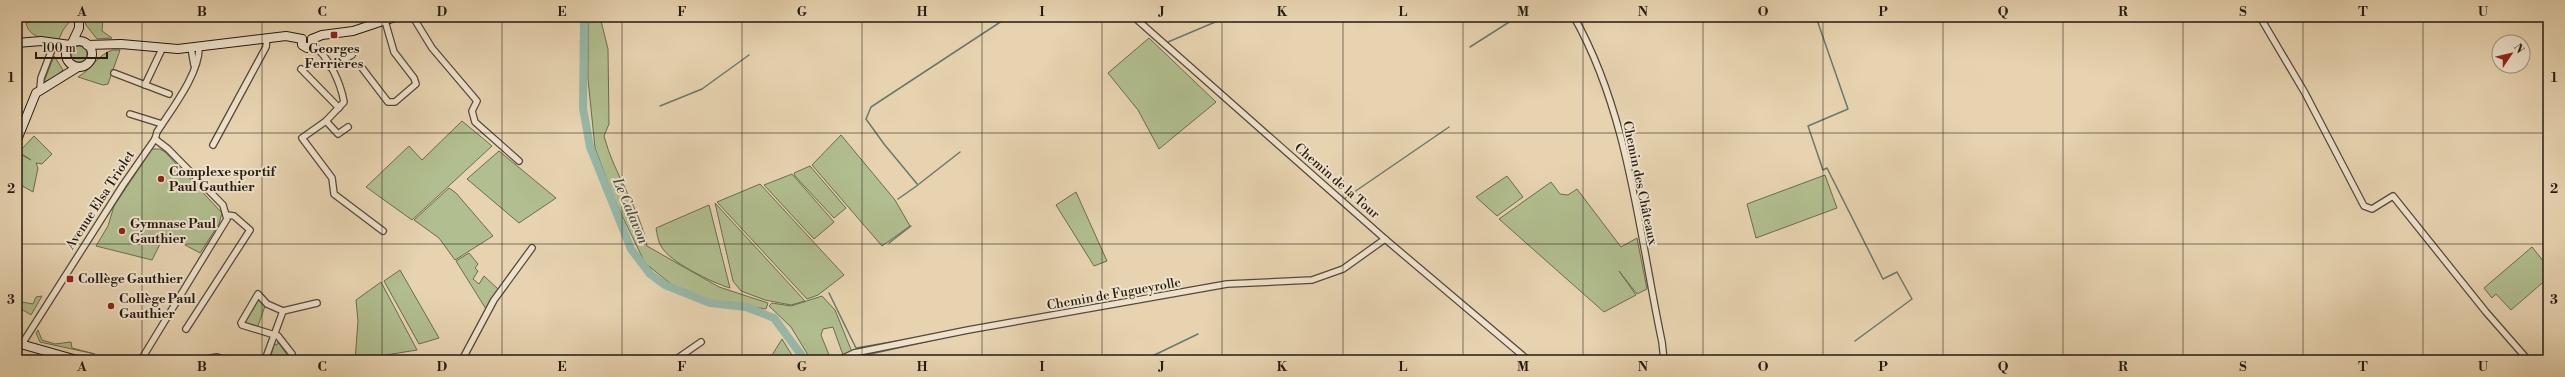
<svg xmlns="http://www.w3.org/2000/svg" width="2565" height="377" viewBox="0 0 2565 377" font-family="'Libre Bodoni',serif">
<rect width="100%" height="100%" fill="#e7d3b0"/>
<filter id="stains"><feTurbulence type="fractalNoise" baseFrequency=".005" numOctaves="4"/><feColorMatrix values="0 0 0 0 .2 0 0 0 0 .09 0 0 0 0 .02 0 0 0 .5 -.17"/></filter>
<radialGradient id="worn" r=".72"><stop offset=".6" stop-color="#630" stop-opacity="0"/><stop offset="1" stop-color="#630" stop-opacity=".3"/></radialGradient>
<g fill="#b1be8f" stroke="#6a6c50">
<path d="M54,17H73L63,30L58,41C46,39 29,38 26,23Z"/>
<path d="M84,17H103L102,31L112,38L97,39L86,25Z"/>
<path d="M588,17H600L608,49L609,124L604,136C614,175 640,208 647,246L719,287L768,303L766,309L705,299L671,284L645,263L614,199L595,148L588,79Z"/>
<path d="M1149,38L1216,102L1159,149L1138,110L1108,73Z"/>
<circle cx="79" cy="54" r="8"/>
<path d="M113,50H120L108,84L103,85L78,77C92,69 98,54 113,50Z"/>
<path d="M54,56L63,70L55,77L44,82Z"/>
<path d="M462,121L492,146L412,220L366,187L409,146L422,160Z"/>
<path d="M841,135L895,200L910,226L882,246L812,165Z"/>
<path d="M34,136L52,154L42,164L36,163L38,168L33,192L17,183V159L20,154L31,160L19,152Z"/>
<path d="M152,149H160L165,152L222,213L219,224L200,253L165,234L152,260L96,246L108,226L114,206Z"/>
<path d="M499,151L556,198L519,223L467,179Z"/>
<path d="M810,166L846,208L834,218L795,176L794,173Z"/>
<path d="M792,174L834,222L814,239L764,185Z"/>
<path d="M1825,175L1837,208L1756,238L1747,204Z"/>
<path d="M1507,176L1523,197L1497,216L1476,197Z"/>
<path d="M1551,182L1560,194L1568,195L1577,189L1621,247L1637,238L1647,289L1637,294L1619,271L1636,295L1604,312L1499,219Z"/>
<path d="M760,184L844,275L818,295L807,299L717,202Z"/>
<path d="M449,188L456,193L493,236L455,260L439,238L414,220Z"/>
<path d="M1076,192L1107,261L1094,266L1056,205Z"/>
<path d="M715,203L805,301L791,305L765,300L741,291L733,281Z"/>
<path d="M709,205L730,288C713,283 669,262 661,246C658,241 657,234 656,228Z"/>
<path d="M2532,247L2548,267V278L2511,310L2496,294L2492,298L2484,288Z"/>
<path d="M469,253L478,264L475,268L478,271L473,279L479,284L484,276L498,289L486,309L456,261Z"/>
<path d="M400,270L439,338L419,344L384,281Z"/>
<path d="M381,282L417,350L355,360L358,321L356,300Z"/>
<path d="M42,296L31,315L18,307L22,302L33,304L36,297Z"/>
<path d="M822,296L835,310L852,352L843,355L833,327L823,329L821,335L831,360H811L791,327L769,306L772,303L791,306Z"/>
<path d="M258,300L265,306L258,326H247L244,322Z"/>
<path d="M38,330L42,340L55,344L71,342L72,348L95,354L40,342L36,333Z"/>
<path d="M782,339L795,360H769Z"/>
<path d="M278,342L287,355L289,354L291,360L274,358L270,360L274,344L277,345Z"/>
</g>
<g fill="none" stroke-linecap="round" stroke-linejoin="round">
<g stroke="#69796d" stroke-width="1.5">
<path d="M1578,17L1599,62"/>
<path d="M1816,17L1848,109L1808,126L1823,170L1827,168L1883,279L1897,272L1912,299L1855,341"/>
<path d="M1168,42L1227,17"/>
<path d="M1470,47L1517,17"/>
<path d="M660,106L702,89L749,55"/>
<path d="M919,184L960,152"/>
<path d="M898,199L918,185L884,144L866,119L871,107L1008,17"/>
<path d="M1344,199L1449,127"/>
<path d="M889,243L911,226"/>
<path d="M829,293L856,348L909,339"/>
<path d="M848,359L938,339"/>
<path d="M1144,360L1198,334"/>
</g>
<path stroke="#97b8a9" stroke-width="8" d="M584,17L583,108L590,147L631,249L650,274L665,285L710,303L746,307L774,318L805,360"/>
<g stroke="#55483a" stroke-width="8">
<g id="street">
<path d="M413,17L432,48L477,101L472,111L475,122L519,161"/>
<path d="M1134,17L1385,239L1528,360"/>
<path d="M1574,17C1629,114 1639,234 1662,342L1664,360"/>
<path d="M2260,17L2305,93L2364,206L2372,209L2393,196L2486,312L2528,360"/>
<path d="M312,45C328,54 341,84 344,102L326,121L302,138L332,178L334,194L383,231"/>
<path d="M191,48L194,65"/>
<path d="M330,67L352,55"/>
<path d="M362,68L388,102H395L416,84L414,78L394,52L385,21"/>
<path d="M301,69L339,108"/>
<path d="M114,73L169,94"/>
<path d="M145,85L162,49"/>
<path d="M40,89L41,78L54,44"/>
<path d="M130,114L162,124"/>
<path d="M326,121L338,134L348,127"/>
<path d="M213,145L266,47L267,38"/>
<path d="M283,311L267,304L258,294L241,323L242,325L278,336L292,354L293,360"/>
<path d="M186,329L250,230L234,216L227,215"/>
<path d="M22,344L123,185L155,139L157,132C171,110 200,73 199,47"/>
<path d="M141,360L227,219L223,205L168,149L155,139"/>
<path d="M201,360L217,357L225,360"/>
<path d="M265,360L283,311L317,303"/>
<path d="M462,360L494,300L532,248"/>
<path d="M675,360L701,342"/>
<path d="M839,360L854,353L968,330L1227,284L1312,280L1343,269L1385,239"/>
</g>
</g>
<g stroke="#241a12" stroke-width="10">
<g id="secondary">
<path d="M302,39V45L307,48L312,45V39"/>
<path d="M312,39L322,35L353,31L395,17"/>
<circle cx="79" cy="54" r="13"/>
<path d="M17,43L41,41L70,45"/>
<path d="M72,43L79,28V17"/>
<path d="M87,45L121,44L178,49L286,36L302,39"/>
<path d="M17,140L36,93L78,67"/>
<path d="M17,343L77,360"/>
</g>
</g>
<use href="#street" stroke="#efe2cc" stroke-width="5.5"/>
<use href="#secondary" stroke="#efe2cc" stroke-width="8"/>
<path stroke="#241a12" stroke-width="1.5" stroke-dasharray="7 7" stroke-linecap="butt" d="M17,23L39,17"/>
</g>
<path fill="none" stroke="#241a12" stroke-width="1" stroke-opacity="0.55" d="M142,17V360M262,17V360M382,17V360M502,17V360M622,17V360M742,17V360M862,17V360M982,17V360M1102,17V360M1222,17V360M1343,17V360M1463,17V360M1583,17V360M1703,17V360M1823,17V360M1943,17V360M2063,17V360M2183,17V360M2303,17V360M2423,17V360M17,133H2548M17,244H2548"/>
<g fill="#8f2418" stroke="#efe2cc" stroke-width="1.5">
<rect x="330" y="31" width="8" height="8" rx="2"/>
<circle cx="161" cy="179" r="4"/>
<circle cx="122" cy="231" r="4"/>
<rect x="66" y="275" width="8" height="8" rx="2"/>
<circle cx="111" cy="306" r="4"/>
</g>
<g text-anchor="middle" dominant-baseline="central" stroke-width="4" stroke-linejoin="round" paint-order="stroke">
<g font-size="13" font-weight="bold" fill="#241a12" stroke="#efe2cc" text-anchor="start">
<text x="334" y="49" text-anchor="middle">Georges<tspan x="334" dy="15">Ferrières</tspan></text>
<text x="169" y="172">Complexe sportif<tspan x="169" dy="15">Paul Gauthier</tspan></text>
<text x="130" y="224">Gymnase Paul<tspan x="130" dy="15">Gauthier</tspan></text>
<text x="78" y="279">Collège Gauthier</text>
<text x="119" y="299">Collège Paul<tspan x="119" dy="15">Gauthier</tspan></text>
</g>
<g font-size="13" fill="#241a12" stroke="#efe2cc">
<text transform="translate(1337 181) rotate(41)">Chemin de la Tour</text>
<text transform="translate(1640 183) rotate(78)">Chemin des Châteaux</text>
<text transform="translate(100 200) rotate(-57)">Avenue Elsa Triolet</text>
<text transform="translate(1114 294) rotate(-10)">Chemin de Fugueyrolle</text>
</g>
<g font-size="14" font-style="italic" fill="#46493f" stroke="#efe2cc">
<text transform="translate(630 211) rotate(67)">Le Calavon</text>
</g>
</g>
<rect width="2565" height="377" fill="none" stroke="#e7d3b0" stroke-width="44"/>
<g transform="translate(2511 54) rotate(55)"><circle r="19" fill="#efe2cc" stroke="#9e9282"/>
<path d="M0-3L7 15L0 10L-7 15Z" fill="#8f2418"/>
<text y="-6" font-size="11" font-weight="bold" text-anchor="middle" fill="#241a12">N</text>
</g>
<path d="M36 52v6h71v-6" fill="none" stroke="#241a12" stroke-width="2"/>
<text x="42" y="52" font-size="12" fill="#241a12" stroke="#efe2cc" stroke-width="3" paint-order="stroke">100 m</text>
<rect x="22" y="22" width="2521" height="333" fill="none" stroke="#241a12" stroke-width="1.5"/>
<g font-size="13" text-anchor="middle" font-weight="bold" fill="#241a12">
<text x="82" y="16">A</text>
<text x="202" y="16">B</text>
<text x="322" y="16">C</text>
<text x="442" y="16">D</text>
<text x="562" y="16">E</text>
<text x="682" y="16">F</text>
<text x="802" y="16">G</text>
<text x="922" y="16">H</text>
<text x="1042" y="16">I</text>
<text x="1162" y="16">J</text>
<text x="1282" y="16">K</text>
<text x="1403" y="16">L</text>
<text x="1523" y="16">M</text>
<text x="1643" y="16">N</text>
<text x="1763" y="16">O</text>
<text x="1883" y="16">P</text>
<text x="2003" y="16">Q</text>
<text x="2123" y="16">R</text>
<text x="2243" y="16">S</text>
<text x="2363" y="16">T</text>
<text x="2483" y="16">U</text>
<text x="11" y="82">1</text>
<text x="2554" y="82">1</text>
<text x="11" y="193">2</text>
<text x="2554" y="193">2</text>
<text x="11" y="304">3</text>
<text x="2554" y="304">3</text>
<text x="82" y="371">A</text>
<text x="202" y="371">B</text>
<text x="322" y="371">C</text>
<text x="442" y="371">D</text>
<text x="562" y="371">E</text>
<text x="682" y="371">F</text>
<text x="802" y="371">G</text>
<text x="922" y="371">H</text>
<text x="1042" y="371">I</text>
<text x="1162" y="371">J</text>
<text x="1282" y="371">K</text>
<text x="1403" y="371">L</text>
<text x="1523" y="371">M</text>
<text x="1643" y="371">N</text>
<text x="1763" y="371">O</text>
<text x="1883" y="371">P</text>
<text x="2003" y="371">Q</text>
<text x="2123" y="371">R</text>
<text x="2243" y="371">S</text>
<text x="2363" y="371">T</text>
<text x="2483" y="371">U</text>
</g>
<rect width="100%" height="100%" filter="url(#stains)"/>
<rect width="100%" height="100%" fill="url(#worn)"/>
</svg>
